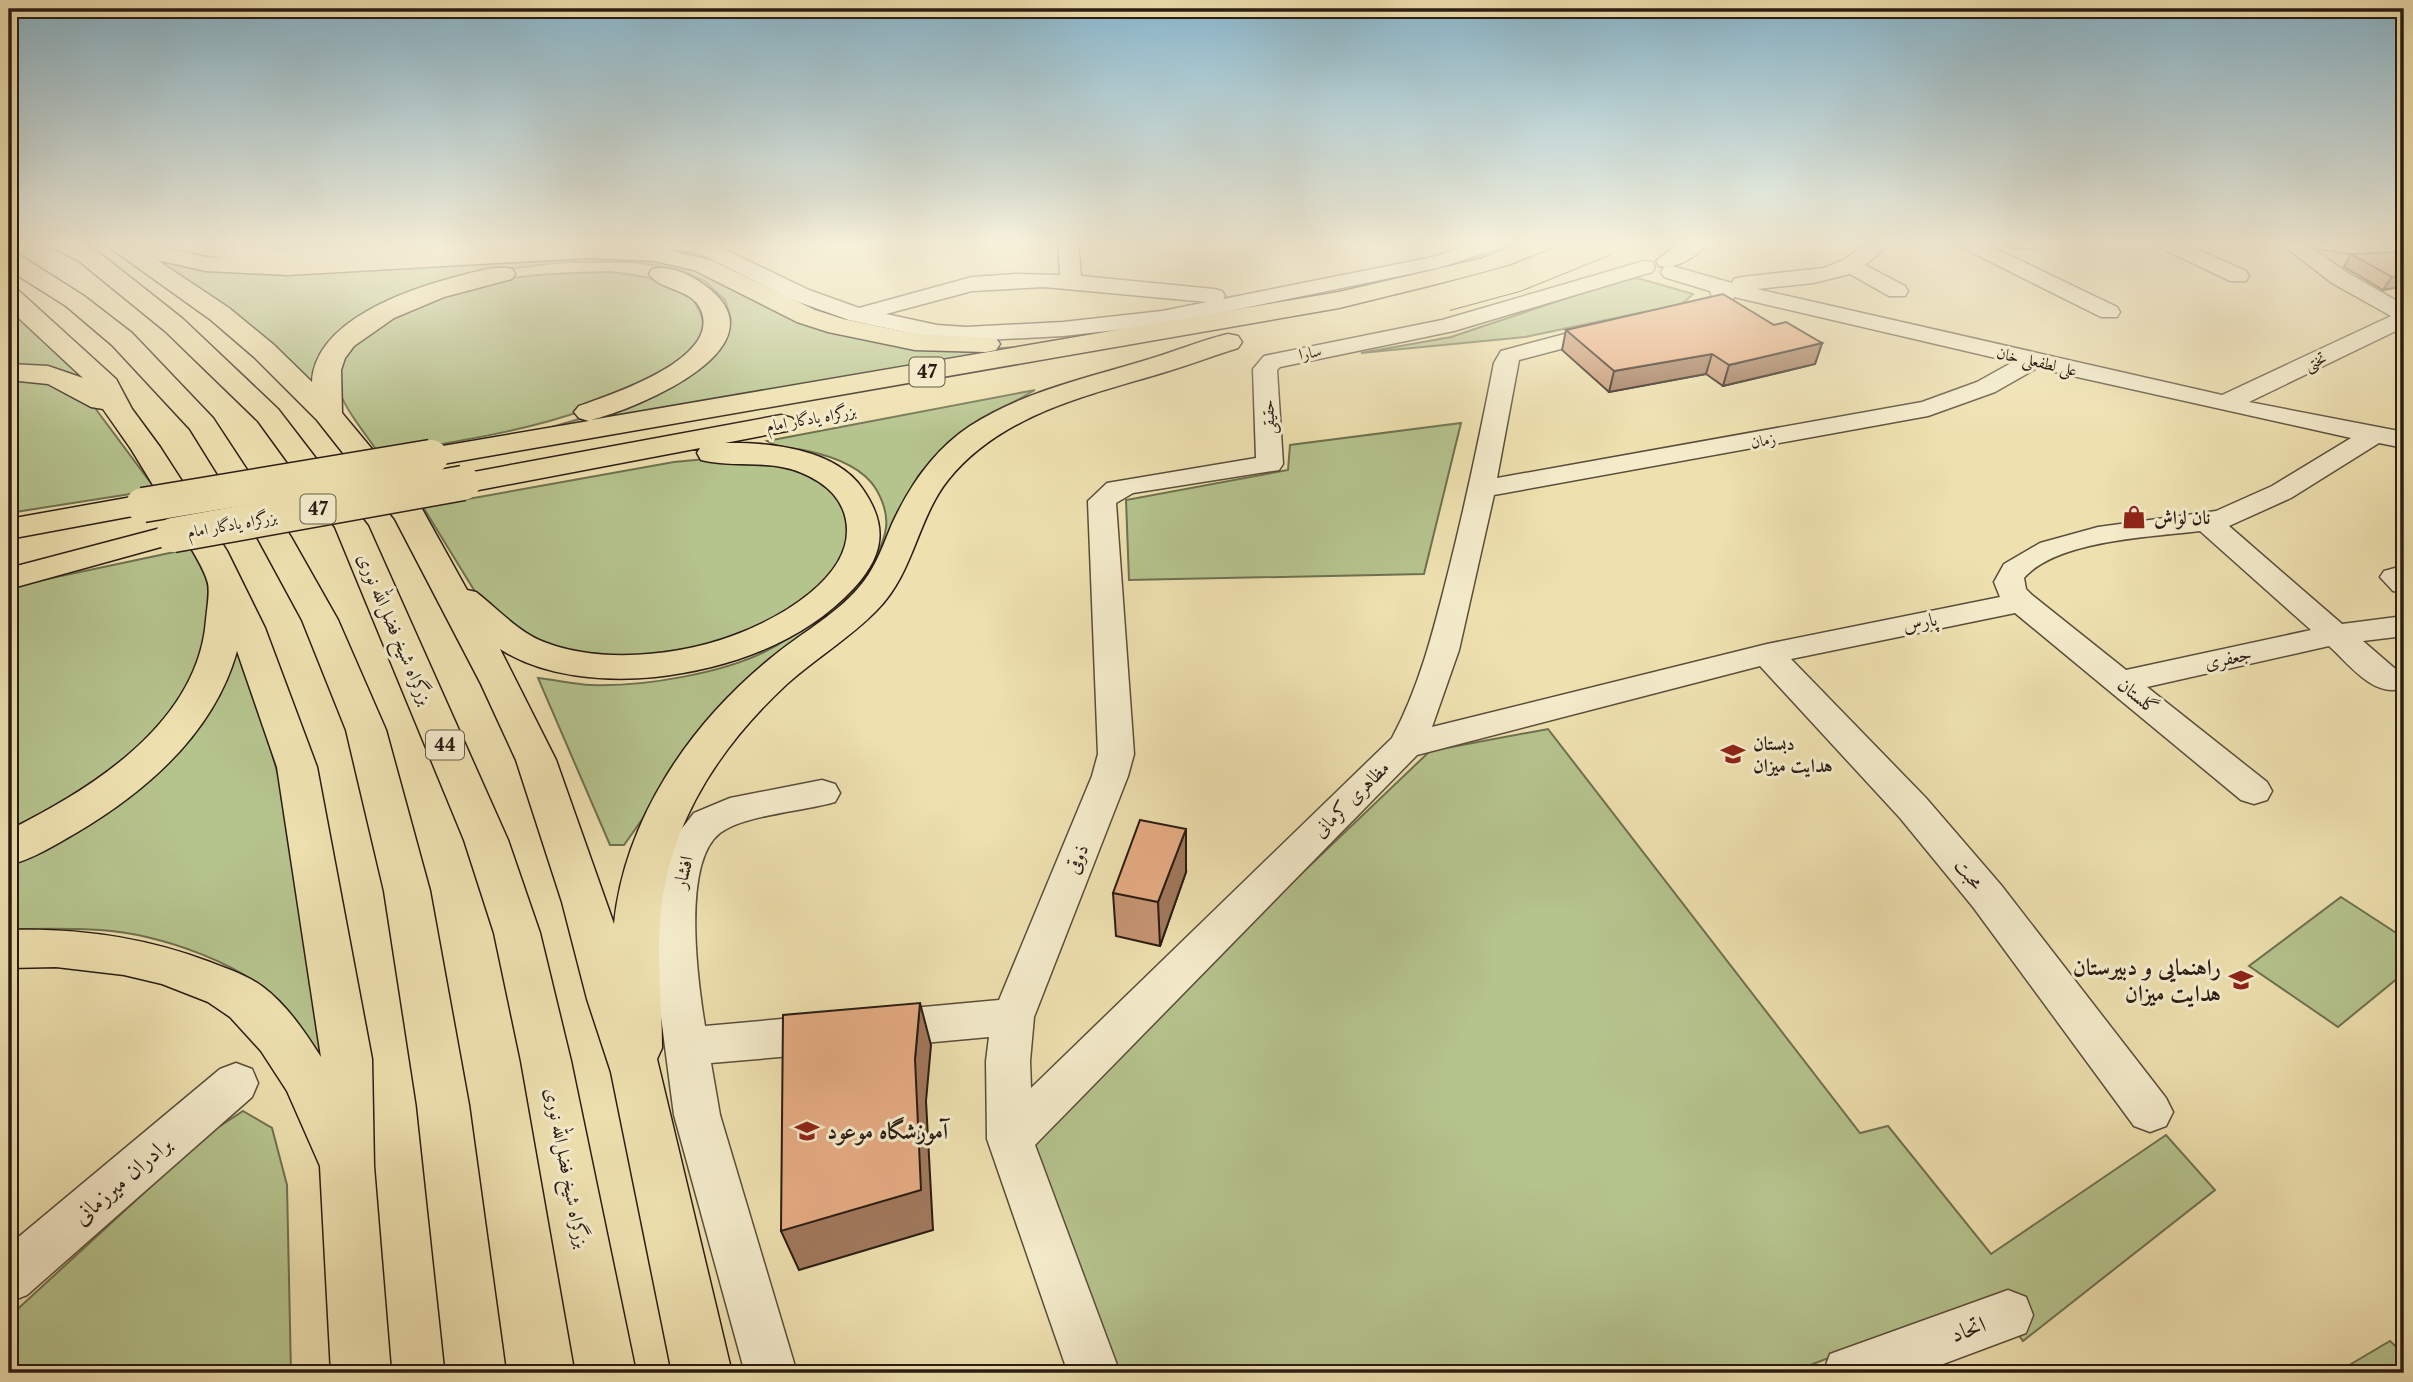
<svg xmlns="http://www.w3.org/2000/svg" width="2413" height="1382" viewBox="0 0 2413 1382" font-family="'Libre Caslon Text',Amiri,serif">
<rect width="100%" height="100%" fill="#eee0af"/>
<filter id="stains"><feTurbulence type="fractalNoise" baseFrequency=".00286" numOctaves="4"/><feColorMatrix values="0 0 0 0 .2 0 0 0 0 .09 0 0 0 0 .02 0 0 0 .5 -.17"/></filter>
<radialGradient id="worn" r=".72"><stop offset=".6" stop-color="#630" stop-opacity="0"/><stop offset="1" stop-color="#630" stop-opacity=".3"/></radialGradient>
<g fill="#b5c38d" stroke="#6f7050" stroke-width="2">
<path d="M136,251L176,264L629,256L684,264L783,312L965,350L1051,345L514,438L617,408L705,362L724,341L729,329L731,319L725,300L705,281L685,272L658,266L632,262H565L500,270L335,337C313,357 313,368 320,395Z"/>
<path d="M611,272C641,276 685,279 699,310C716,343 673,366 649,378C629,389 608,402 587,409C521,433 449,442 380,455C369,438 337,401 338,382C340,319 469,284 520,277C550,273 581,273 611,272Z"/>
<path d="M1627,278L1641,279L1693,294L1682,304L1525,337L1361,353L1451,337Z"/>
<path d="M9,305L99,389L36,366L9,367Z"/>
<path d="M9,377L41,380L92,404L156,490L9,513Z"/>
<path d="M1035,390L972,426L935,456L918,476L897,515L878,573L658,797L624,845H610L538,678C556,680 574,684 591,685C643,687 727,673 772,648C785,641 796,632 808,625C833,608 858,590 873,563C887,536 893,518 876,489C862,466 828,455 803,450C791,448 777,448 767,441Z"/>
<path d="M1461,423L1424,574L1129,580L1126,500L1288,470L1290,445Z"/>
<path d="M716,458L792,467L825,483L852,518L848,555L804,603L728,640L684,652L596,658L549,649L482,603L423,507L674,462Z"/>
<path d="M198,547L212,603L206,658L163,732L36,826L9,839V587Z"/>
<path d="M236,631L284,795L324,1076C313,1055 303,1029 288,1011C251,965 158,933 100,930C70,928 39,929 9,929V860L100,809Z"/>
<path d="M1548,729L1860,1133L1888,1126L1991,1254L2166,1135L2215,1190L2023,1341L1991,1297L1789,1373H1109L1024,1138L1430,751Z"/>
<path d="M2341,897L2404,938V973L2338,1027L2249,966Z"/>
<path d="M243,1111L272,1128L287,1185L291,1373H9V1317L208,1134Z"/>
<path d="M2390,1341L2404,1354V1373H2336Z"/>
</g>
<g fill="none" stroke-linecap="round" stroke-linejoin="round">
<g stroke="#5a4d3b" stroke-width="3">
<g id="street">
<path d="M161,242L278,249L460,242H549L546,246L539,248C425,257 274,277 164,246Z"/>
<path d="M637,242H709L809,290L859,308L972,277L1016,274L1060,275L1058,242H1078L1081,276L1214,289L1222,291L1225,296L1223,299L1433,257L1479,242H1509L1506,246L1438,268L1162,325L1063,336L966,341L937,339L849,320L793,300L697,252L647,248L640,246ZM1044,287L1207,302L1162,311L1063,322L966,327L937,325L886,314L972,291Z"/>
<path d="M1868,242H1892L1865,265L1905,286L1908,291L1905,296H1889L1850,274L1813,283L1757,289L2222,395L2391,316L2332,283L2279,242H2302L2348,273L2404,305V327L2249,402L2404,432V448L2379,443L2291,498L2229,526L2342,624L2404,616V636L2363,641L2400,673L2404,681L2400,689C2372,696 2349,664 2329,646L2147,687L2267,782L2272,791L2267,800L2254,804L2241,800L2015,613L1791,659L1926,798L2001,885L2166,1098L2173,1112L2166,1126L2150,1132L2134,1126L1973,907L1900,818L1760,666L1417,755L1035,1145L1120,1373H1068L987,1139L986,1061L989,1037L880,1047L865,1042L859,1029L865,1016L880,1011L999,1000L1092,776L1098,754L1088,501L1107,483L1256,458L1253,369L1264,356L1442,320L1644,261L1652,262L1655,267L1652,272L1454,331L1280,367L1277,370L1283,464L1279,470L1133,493L1116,503L1134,754L1128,776L1034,1017L1030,1061L1031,1088L1392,738C1419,688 1433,632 1447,577C1465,506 1480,435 1494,363L1501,351L1606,323L1614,325L1618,330L1614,335L1519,360L1497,478L1922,402L1977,382L2013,362L1734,297C1730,313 1693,320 1678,317L1675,312L1678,307L1712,297L1710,291L1664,277L1661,272L1664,267L1672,266L1732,283L1734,279L1742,277L1824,268L1844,260ZM2037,368L2351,438L2272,486L2216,511L2098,527L2040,543L2004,564L1994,582L2000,597L1767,644L1432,727L1459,650L1494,495L1928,416L1995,392ZM2200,531L2311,630L2126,670L2032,595L2026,589L2024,578C2057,540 2152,537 2200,531Z"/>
<path d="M1956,242H1982L2117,307L2120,312L2117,317H2101L1959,246Z"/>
<path d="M2003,242H2045L2042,246C2031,249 2017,249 2006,246Z"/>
<path d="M2154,242H2181L2246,271L2249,276L2246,281H2230L2157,246Z"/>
<path d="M2395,568L2404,570V593L2393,591L2380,577L2384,571Z"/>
<path d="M822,780L835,784L840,793L835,802C805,811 743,815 720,833C681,863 698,983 705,1026L826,1015L841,1021L847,1034L841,1047L826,1053L711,1063L720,1115L797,1373H745L674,1115L658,994L655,944L658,889L672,841L694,813L730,798Z"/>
<path d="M236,1063L252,1069L258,1083L252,1097L27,1295L9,1302V1245L220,1069Z"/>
<path d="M2008,1290L2026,1297L2033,1315L2026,1333L1919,1373H1823L1830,1354Z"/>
</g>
</g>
<g stroke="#291c14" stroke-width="3">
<g id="secondary">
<path d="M1680,242H1708C1698,256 1676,270 1659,266L1656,261Z"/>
<path d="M2311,242H2364L2404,249V263L2323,249L2315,247Z"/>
</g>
</g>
<g stroke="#291c14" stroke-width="3">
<g id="highway">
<path d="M47,242H78L97,251L183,319L278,409L368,526L508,840L540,933L571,1061L636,1373H576L521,1061L494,933L464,840L335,527L258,421L165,331L79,261L51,247Z"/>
<path d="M102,242H130L136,246L145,243L206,257L287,261L586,244L654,247L711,260L815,310L843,319L915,334L996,338L1000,344L996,350L986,352L915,350L828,332L797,322L694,270L654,261L586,258L287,275L206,271L157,260L229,308L274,345L312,382C315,320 409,289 459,276C476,272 495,265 512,269L515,274L512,279L444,297L394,318L354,346L345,358L341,370L342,413L422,509L467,590L476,592C498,609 518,632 544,642C600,664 677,656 732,636C776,620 857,577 846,520C843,504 833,491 819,482C778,455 743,470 701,460L697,453L700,448L463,493L452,490L447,483L452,476L781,415L792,418L796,424L792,430L725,443C769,442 835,449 862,488C888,525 885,554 854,588C803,643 728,669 655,677C604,682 543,677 500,649L556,760L614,924C625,818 690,724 771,658C802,632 840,613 864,581C877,564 884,543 892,524C910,485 935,449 970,426C1023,392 1083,379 1143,361C1171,353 1199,341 1228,334L1238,336L1242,342L1238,348C1209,357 1181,368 1152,376C1078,398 999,417 948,480C917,519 914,573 877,610C850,638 816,658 787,684C719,747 667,826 660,921C657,963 662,1006 662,1048L657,1059L732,1373H672L611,1072L587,999L562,902L516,760L481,684L395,519L317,420L254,357L211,320Z"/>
<path d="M1525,242H1559L1555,247L1497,269L1339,308L431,466L420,464L416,457L420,450L431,448L589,421L579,418L574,412L579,406C610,395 722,359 701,310C692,288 660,291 649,274L652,269C668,265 689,274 703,284C791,345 639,408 591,420L1339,292L1480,259Z"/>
<path d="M9,252L18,254L84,296L132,333L213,418L291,537L338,620L386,730L430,891L469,1105L506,1373H446L417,1105L384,891L346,730L302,620L257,537L190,429L112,345L66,306L9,270Z"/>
<path d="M9,287L18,290L116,379L132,409L160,447L227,551L265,628L317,767L372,1059L374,1166L391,1373H331L320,1166L287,1091L261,1051L230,1017L208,1002L162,984L124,975L56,967L9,968V930C79,928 144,937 210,962C228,969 247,975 263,987C287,1005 305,1032 321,1057L277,767L237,651C214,733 147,791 76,833C55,845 33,859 9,865V830C92,789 198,723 206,620C207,609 210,593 208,583C204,569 194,553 186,540L9,589V568L161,528L178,526L131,449L103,409L91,407L48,384L9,380V364L48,366L83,378L9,309Z"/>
<path d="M143,495L154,498L159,505L154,512L9,539V519Z"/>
</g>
</g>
<use href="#street" fill="#f4ebcb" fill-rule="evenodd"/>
<use href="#secondary" fill="#f4ebcb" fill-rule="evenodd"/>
<use href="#highway" fill="#eee0af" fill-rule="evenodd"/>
<g stroke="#291c14" stroke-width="29" stroke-linecap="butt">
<path id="highway-bridge-far1" d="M1446,297L1516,278L1605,242"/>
</g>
<g stroke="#291c14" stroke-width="37" stroke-linecap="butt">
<g id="highway-bridge">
<path d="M143,505L431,457"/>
<path d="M173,535L463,483"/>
</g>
</g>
<use href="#highway-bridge-far1" stroke="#eee0af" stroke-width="27"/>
<use href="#highway-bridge" stroke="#eee0af" stroke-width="34"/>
</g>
<g fill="#c69472" stroke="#291c14" stroke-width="2">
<path d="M2351,254L2404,255V286L2383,290L2344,267Z"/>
<path d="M1774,325L1822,343L1815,364L1723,386L1706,374L1609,392L1562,350L1566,330Z"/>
<path d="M1186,872L1160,946L1116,936L1113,893Z"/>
</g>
<g fill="#a1785c" stroke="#291c14" stroke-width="2">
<path d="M2404,275V286L2383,290L2392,277Z"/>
<path d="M1822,343L1815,364L1723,386L1729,365Z"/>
<path d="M1712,354L1706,374L1609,392L1614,371Z"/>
<path d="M1186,829V872L1160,946L1158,902Z"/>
<path d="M920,1003L931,1045L926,1101L933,1230L799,1270L781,1231L915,1059Z"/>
</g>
<g fill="#e6ac84" stroke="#291c14" stroke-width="2">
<path d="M2397,252L2404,255V275L2392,277L2351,254Z"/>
<path d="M1723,294L1774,325L1786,322L1822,343L1729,365L1712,354L1614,371L1566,330Z"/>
<path d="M1140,820L1186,829L1158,902L1113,893Z"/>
<path d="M920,1003L915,1059L921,1190L781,1231L783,1015Z"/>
</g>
<linearGradient id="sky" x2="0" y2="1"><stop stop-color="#88b8d0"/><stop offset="0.56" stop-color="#f7f1db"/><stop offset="1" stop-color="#f7f1db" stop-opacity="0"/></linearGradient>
<rect width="2413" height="435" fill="url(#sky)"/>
<defs>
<g id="shop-bare" transform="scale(1.89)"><path d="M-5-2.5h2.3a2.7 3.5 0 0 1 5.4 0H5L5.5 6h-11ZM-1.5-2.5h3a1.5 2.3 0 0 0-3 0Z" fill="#8f2418" stroke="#f4ebcb" stroke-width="2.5" paint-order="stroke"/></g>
<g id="school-bare" transform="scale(1.89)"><path d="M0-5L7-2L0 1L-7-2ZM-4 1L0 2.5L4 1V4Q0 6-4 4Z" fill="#8f2418" stroke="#f4ebcb" stroke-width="2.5" paint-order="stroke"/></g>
</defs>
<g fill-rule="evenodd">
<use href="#shop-bare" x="2134" y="517"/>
<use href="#school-bare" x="1733" y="754"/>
<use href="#school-bare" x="2241" y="980"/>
<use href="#school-bare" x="807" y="1131"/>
</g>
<g text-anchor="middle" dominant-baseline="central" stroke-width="6" stroke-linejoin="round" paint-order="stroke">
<g font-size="16" fill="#291c14" stroke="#f4ebcb">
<text transform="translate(1310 352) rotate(-11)">سارا</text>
<text transform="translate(2037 361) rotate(13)">علی لطفعلی خان</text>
<text transform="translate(2315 361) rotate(-25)">تختی</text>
<text transform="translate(1268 417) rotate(-93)">حقیقی</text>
<text transform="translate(811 418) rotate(-10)">بزرگراه یادگار امام</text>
<text transform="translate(1763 440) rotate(-11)">زمان</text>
<text transform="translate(232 524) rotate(-10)">بزرگراه یادگار امام</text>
</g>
<g fill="#f4ebcb" stroke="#665a4b" stroke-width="2">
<rect x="909.5" y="357.5" width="35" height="29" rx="5"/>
<rect x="300.5" y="494.5" width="35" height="29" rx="5"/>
<rect x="426" y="730.5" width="38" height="29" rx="5"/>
</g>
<g font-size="18" font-weight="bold" fill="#291c14">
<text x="927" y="372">47</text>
<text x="318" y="509">47</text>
<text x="445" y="745">44</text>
</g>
<g font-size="19" font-weight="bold" fill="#291c14" stroke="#f4ebcb" text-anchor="start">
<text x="2154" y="517">نان لواش</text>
<text x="1753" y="743">دبستان<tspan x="1753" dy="22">هدایت میزان</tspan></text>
</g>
<g font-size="19" fill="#291c14" stroke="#f4ebcb">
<text transform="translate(1920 622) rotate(-11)">پارس</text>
<text transform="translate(395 629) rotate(67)">بزرگراه شیخ فضل‌الله نوری</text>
<text transform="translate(2228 658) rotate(-12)">جعفری</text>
<text transform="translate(2138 696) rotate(39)">گلستان</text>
<text transform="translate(1351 799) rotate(-45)">مظاهری کرمانی</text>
<text transform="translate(1077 859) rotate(-68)">ذوقی</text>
<text transform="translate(683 872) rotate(-76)">افشار</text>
<text transform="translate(1969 874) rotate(50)">محبت</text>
<text transform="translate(567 1168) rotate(79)">بزرگراه شیخ فضل‌الله نوری</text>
</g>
<g font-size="23" font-weight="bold" fill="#291c14" stroke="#f4ebcb" text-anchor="end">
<text x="2221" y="967">راهنمایی و دبیرستان<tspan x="2221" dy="26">هدایت میزان</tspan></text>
<text x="827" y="1131" text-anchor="start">آموزشگاه موعود</text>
</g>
<g font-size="23" fill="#291c14" stroke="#f4ebcb">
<text transform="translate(122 1180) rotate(-41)">برادران میرزمانی</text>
<text transform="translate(1968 1329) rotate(-20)">اتحاد</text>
</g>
</g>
<rect width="2413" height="1382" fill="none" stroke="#eee0af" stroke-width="35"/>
<rect x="10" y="10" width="2392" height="1361" fill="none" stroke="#291c14" stroke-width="3.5"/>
<rect x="18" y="18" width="2378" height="1347" fill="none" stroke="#291c14" stroke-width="2"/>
<rect width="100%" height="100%" filter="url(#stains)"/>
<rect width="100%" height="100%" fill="url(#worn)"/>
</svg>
